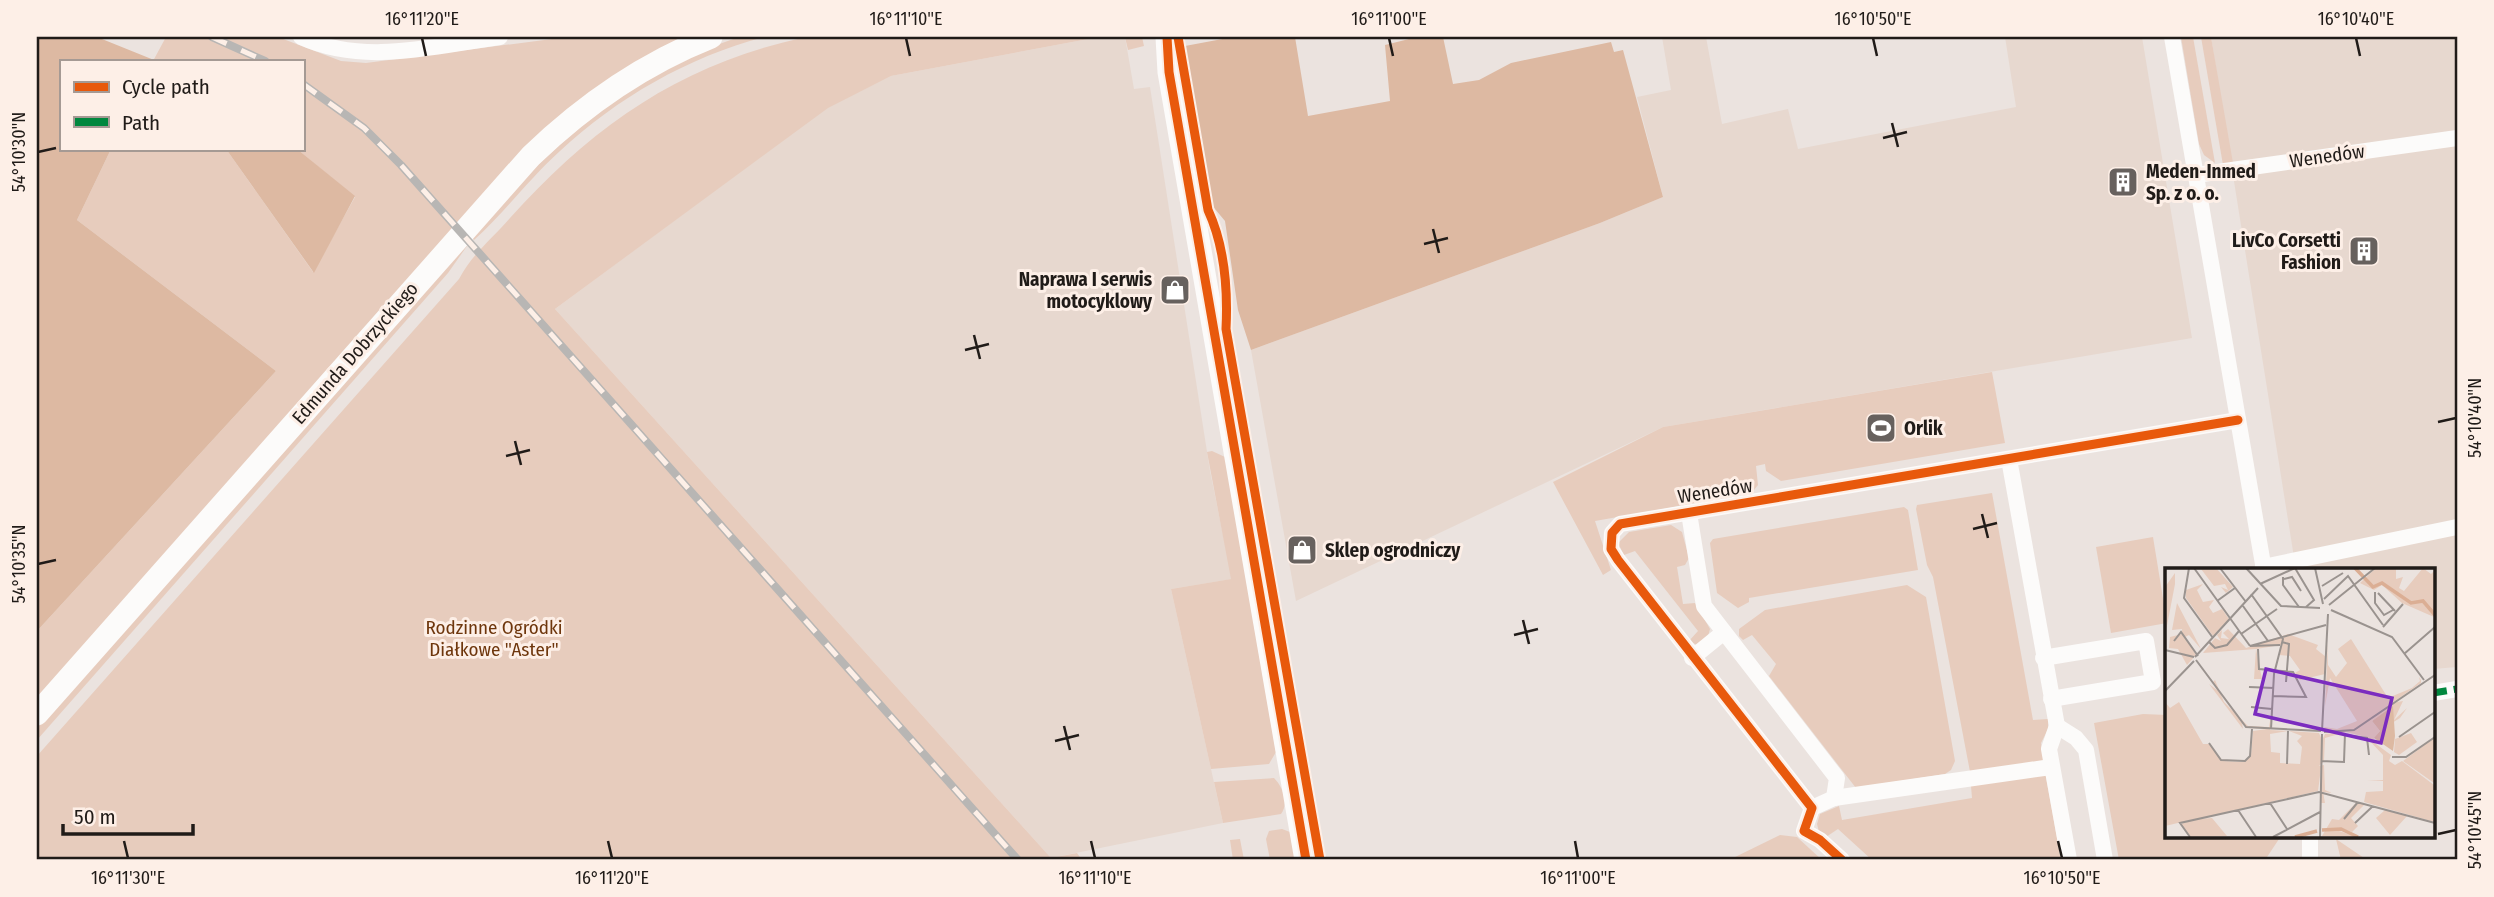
<svg xmlns="http://www.w3.org/2000/svg" width="2494" height="897" viewBox="0 0 2494 897" font-family="'Fira Sans Condensed',sans-serif">
<rect width="100%" height="100%" fill="#ebe3df"/>
<g fill="#e7d8cf">
<path d="M1099,37H1125L1134,89L1150,87L1210,471L1232,579L1171,589L1223,823L1051,858L555,309L828,107L891,76Z"/>
<path d="M1662,37H1706L1722,124L1788,109L1798,149L2016,107L2005,37H2142L2192,338L1663,427L1296,601L1251,350L1600,223L1663,197L1637,97L1671,90Z"/>
<path d="M2211,37H2457V667L2433,669V570H2296Z"/>
</g>
<g fill="#e7ccbd">
<path d="M166,37H278L341,61L366,63L567,37H687L628,67L37,700V631L276,371L77,220L111,149H226L313,272L355,197L297,149H303V61H153Z"/>
<path d="M739,37H764C688,57 617,98 560,151C529,179 505,212 474,240L471,236C548,149 626,75 739,37Z"/>
<path d="M807,37H1099L891,76L828,108L555,309L1051,858L1077,853L1082,860H37V756L459,279C473,253 491,240 510,218C594,125 682,63 807,37Z"/>
<path d="M1125,37H1142L1144,46L1128,50Z"/>
<path d="M2181,37H2193L2215,163L2204,155L2199,144Z"/>
<path d="M2201,37H2211L2233,163L2223,165Z"/>
<path d="M465,243L467,246L448,273L37,740V728Z"/>
<path d="M1992,372L2005,443L1781,481L1766,471L1765,464L1756,466L1758,485L1754,490L1703,498V502L1595,521L1611,570L1603,575L1553,482L1663,427Z"/>
<path d="M1212,451L1225,457L1276,752L1269,764L1211,769L1171,589L1231,579L1207,452Z"/>
<path d="M1992,493L2033,720L2048,719V729L2041,743L2044,765L1971,777L1933,577L1927,565L1916,509L1917,505Z"/>
<path d="M1904,507L1908,510L1918,570L1749,598V602L1738,608L1717,593L1710,543L1713,539Z"/>
<path d="M1671,525L1682,532L1689,558L1685,565L1677,567L1683,604L1695,603L1710,629L1708,636L1697,645L1689,641L1698,631L1635,551L1624,555L1618,543L1629,532Z"/>
<path d="M2153,537L2167,623L2111,633L2096,547Z"/>
<path d="M1907,585L1926,597L1955,761L1951,770L1945,774L1856,788L1769,676L1776,664L1752,635L1743,640L1739,636V629L1765,610Z"/>
<path d="M2143,714L2167,715V836H2281L2265,860H2119L2094,723Z"/>
<path d="M2045,772L2061,860H1872L1838,829L1826,837L1819,832L1817,824L1820,814L1839,806L1842,820L1972,798L1971,786Z"/>
<path d="M1274,778C1283,787 1289,803 1281,814L1223,823L1214,782Z"/>
<path d="M1282,829L1290,832L1295,860H1270L1266,839L1269,831Z"/>
<path d="M1780,835L1797,837L1822,860H1729Z"/>
<path d="M1240,839L1244,860H1233L1230,840Z"/>
<path d="M2336,839L2367,860H2341Z"/>
</g>
<g fill="#ddb9a2">
<path d="M37,37H97L154,60L61,61V149H111L77,220L276,371L37,631Z"/>
<path d="M1233,37H1295L1308,116L1390,101L1385,45L1417,37H1443L1453,84L1479,80L1511,63L1611,42L1614,52L1623,50L1663,197L1600,223L1251,350L1238,310L1225,221L1210,203L1185,46Z"/>
<path d="M226,149H297L355,196L314,273Z"/>
</g>
<g fill="none" stroke-linecap="round" stroke-linejoin="round">
<g stroke="#fcfbfa" stroke-width="16">
<path d="M301,37C365,66 433,46 500,37"/>
<path d="M2172,37L2264,570"/>
<path d="M2196,175L2457,138"/>
<path d="M2009,459L2057,726L2049,749L2069,860"/>
<path d="M1689,513L1704,606L1837,778L1834,798"/>
<path d="M2263,567L2457,527"/>
<path d="M1692,658L1724,632"/>
<path d="M2043,658L2146,641L2153,682L2051,699"/>
<path d="M2433,693L2457,689"/>
<path d="M2057,726L2076,738L2086,750L2105,860"/>
<path d="M1812,808L1834,798L2051,767"/>
<path d="M2310,836V860"/>
<path d="M1842,860L1820,840L1804,831L1812,808L1618,560L1611,549L1612,533L1620,524L2238,420"/>
</g>
<g stroke="#fcfbfa" stroke-width="23">
<path d="M1167,37L1169,72L1306,860"/>
<path d="M37,714L531,156C584,105 643,64 711,37"/>
</g>
<g stroke="#b8b6b4" stroke-width="8">
<g id="rail">
<path d="M212,37L265,61"/>
<path d="M303,84L364,128L401,165L1018,860"/>
</g>
</g>
<use href="#rail" stroke="#fdefe7" stroke-width="5" stroke-dasharray="16" stroke-linecap="butt"/>
<path stroke="#00873e" stroke-width="7" stroke-dasharray="14 7" stroke-linecap="butt" d="M2433,693L2457,689"/>
<g stroke="#fdefe7" stroke-width="13">
<g id="cycleway">
<path d="M1167,37L1169,72L1306,860"/>
<path d="M1178,37L1208,210C1225,247 1228,289 1226,329L1320,860"/>
<path d="M1842,860L1820,840L1804,831L1812,808L1618,560L1611,549L1612,533L1620,524L2238,420"/>
</g>
</g>
<use href="#cycleway" stroke="#e8590c" stroke-width="9"/>
</g>
<path fill="none" stroke="#201b18" stroke-width="2.5" d="M422,38L426,56M906,38L910,56M1389,38L1393,56M1873,38L1877,56M2356,38L2360,56M1892,123L1898,147M1883,138L1907,132M38,152L56,148M1433,229L1439,253M1424,244L1448,238M974,335L980,359M965,350L989,344M2438,422L2456,418M515,441L521,465M506,456L530,450M1982,514L1988,538M1973,529L1997,523M38,564L56,560M1523,620L1529,644M1514,635L1538,629M1064,726L1070,750M1055,741L1079,735M2438,834L2456,830M124,841L128,858M608,841L612,858M1091,841L1095,858M1575,841L1578,858M2058,841L2062,858"/>
<defs>
<g id="building-square" transform="scale(1.575)"><rect x="-9" y="-9" width="18" height="18" rx="4" fill="#67615e" stroke="#fdefe7"/><path d="M-4-6H4V6H1V3H-1V6H-4ZM-2.5-4.3h1.7v1.8h-1.7ZM.8-4.3h1.7v1.8H.8ZM-2.5-1h1.7V.8h-1.7ZM.8-1h1.7V.8H.8Z" fill="#fff"/></g>
<g id="shop-square" transform="scale(1.575)"><rect x="-9" y="-9" width="18" height="18" rx="4" fill="#67615e" stroke="#fdefe7"/><path d="M-5-2.5h2.3a2.7 3.5 0 0 1 5.4 0H5L5.5 6h-11ZM-1.5-2.5h3a1.5 2.3 0 0 0-3 0Z" fill="#fff"/></g>
<g id="stadium-square" transform="scale(1.575)"><rect x="-9" y="-9" width="18" height="18" rx="4" fill="#67615e" stroke="#fdefe7"/><path d="M0-5a6.5 5 0 1 0 0 10a6.5 5 0 1 0 0-10ZM-3.5-1.8h7v3.6h-7Z" fill="#fff"/></g>
</defs>
<g fill-rule="evenodd">
<use href="#building-square" x="2123" y="182"/>
<use href="#building-square" x="2364" y="251"/>
<use href="#shop-square" x="1175" y="290"/>
<use href="#stadium-square" x="1881" y="428"/>
<use href="#shop-square" x="1302" y="550"/>
</g>
<g text-anchor="middle" dominant-baseline="central" stroke-width="6" stroke-linejoin="round" paint-order="stroke">
<g font-size="19" fill="#201b18" stroke="#fdefe7">
<text transform="translate(2327 156) rotate(-8)">Wenedów</text>
<text transform="translate(355 353) rotate(-49)">Edmunda Dobrzyckiego</text>
<text transform="translate(1715 491) rotate(-9)">Wenedów</text>
</g>
<g font-size="19" font-weight="bold" fill="#201b18" stroke="#fdefe7" text-anchor="start">
<text x="2146" y="171">Meden-Inmed<tspan x="2146" dy="22">Sp. z o. o.</tspan></text>
<text x="2341" y="240" text-anchor="end">LivCo Corsetti<tspan x="2341" dy="22">Fashion</tspan></text>
<text x="1152" y="279" text-anchor="end">Naprawa I serwis<tspan x="1152" dy="22">motocyklowy</tspan></text>
<text x="1904" y="428">Orlik</text>
<text x="1325" y="550">Sklep ogrodniczy</text>
</g>
<g font-size="19" fill="#6e360c" stroke="#fdefe7">
<text x="494" y="627">Rodzinne Ogródki<tspan x="494" dy="22">Diałkowe "Aster"</tspan></text>
</g>
</g>
<g transform="translate(2165 568)">
<rect width="270" height="270" fill="#ebe3df"/>
<path d="M51,0L68,19L61,25L56,19L63,22L60,16L49,18L36,1ZM211,0H231V11L238,9L234,20L239,23L258,0L266,6L269,3V49L237,35L217,17L209,22L195,15ZM10,5V16L0,68V19ZM38,16L32,22L38,34L49,32L44,39L48,45L57,41L64,51L48,68L21,30V22ZM12,35L36,81L24,67L20,69L31,87L22,97L13,81L4,80L5,69L17,66V61L7,62ZM63,61L81,80L123,66L153,77L151,81L161,89L160,106L135,112L130,105L135,102L125,88L114,87L116,77L91,81L97,111H89L91,81L38,85L50,70L56,73L52,67L57,62L56,70L64,71L58,65ZM186,71L223,130L247,120L255,113L254,109L256,112V115L227,135L238,133L229,152L242,140L235,150L227,155L228,139L207,153L215,163L207,173L226,187L224,193L230,197L237,193L269,217V254L199,234L201,224L218,223V213L202,212H218V187L201,169L181,164L160,170L159,193L154,198L159,197L160,222L167,225L158,224L160,235H156V200L153,223L32,251L47,250L62,268L26,269L16,256L30,251L0,258V134L5,140L14,134L38,176H44L58,193L80,194L86,187L88,163L102,161L84,160L77,155L78,161L44,116L52,122L48,114L50,112L59,134L83,158L104,159L107,141L105,162L123,163L105,166L106,184L115,185V195L135,196L137,179L132,173L137,168L124,163L154,165L157,172L160,166L171,165L162,164L159,159L172,161L192,153L165,110L160,138L163,75V97L171,109L182,95L173,81ZM246,165L252,174L234,187L229,184L230,171ZM269,170V215L238,193ZM192,234L200,236L186,250L193,258L187,264L176,260L168,261L192,269L157,268L167,251L174,252ZM220,242L242,248L225,267L211,250Z" fill="#e7ccbd"/>
<path d="M228,138L230,168L228,183L209,170L215,163L207,153Z" fill="#ddb9a2"/>
<path fill="none" stroke="#dbae94" stroke-width="3.5" d="M190,0L208,19L217,15L246,35L258,33L270,47M157,262L176,261L193,269M130,269L152,263"/>
<path fill="none" stroke="#9a938f" stroke-width="2" d="M24,0L19,30L48,70M29,0L85,78M55,0L81,34M81,0L116,38L155,40M130,0L149,32L141,39M150,0L158,36M118,9V17L134,39M119,11L127,9L136,23M95,16L130,0M157,18L178,5M210,24V35L219,47L228,42M213,25L230,43M86,26L118,71L109,106L106,161M159,31L183,8L218,57M52,33L70,20M164,37L210,0M78,38L103,73M166,42L227,69L259,112M218,59L238,36M76,66L112,41M9,73L16,64L33,88M44,74L50,80L62,77L74,63M117,74L124,76L121,114M85,78L161,57M85,78L115,77M93,81L94,101L128,104L141,129L108,128M0,82L29,89M239,86L270,59M30,89L93,20M31,92L81,159L156,163M84,119L109,120M0,123L29,93M86,139L107,141M157,163L163,46M159,164L189,162L270,107M180,167L202,170L204,187M234,169L270,144M44,175L56,192L80,193L85,188L87,161M227,189H241L270,169M156,193L179,194L180,165M122,196L123,163M105,235L122,261M73,242L91,269M179,251L193,234M190,255L208,238M25,269L15,255L154,224L270,255M108,269L155,244M155,269L157,166"/>
<path fill="#7b2cbf" fill-opacity="0.15" stroke="#7b2cbf" stroke-width="3.5" d="M101,101L227,130L216,175L90,146Z"/>
<rect width="270" height="270" fill="none" stroke="#201b18" stroke-width="3.5"/>
</g>
<rect width="2494" height="897" fill="none" stroke="#fdefe7" stroke-width="77"/>
<rect x="60" y="60" width="245" height="91" fill="#fdefe7" stroke="#a59a94" stroke-width="2"/>
<rect x="74" y="82" width="35" height="10" fill="#e8590c" stroke="#a59a94" stroke-width="2"/>
<text x="122" y="94" font-size="21" fill="#201b18">Cycle path</text>
<rect x="74" y="117" width="35" height="10" fill="#00873e" stroke="#a59a94" stroke-width="2"/>
<text x="122" y="130" font-size="21" fill="#201b18">Path</text>
<path d="M63 824v10h130v-10" fill="none" stroke="#201b18" stroke-width="3.5"/>
<text x="74" y="824" font-size="21" fill="#201b18" stroke="#fdefe7" stroke-width="5" paint-order="stroke">50 m</text>
<rect x="38" y="38" width="2418" height="820" fill="none" stroke="#201b18" stroke-width="2.5"/>
<g font-size="18" text-anchor="middle" fill="#201b18">
<text x="422" y="25">16°11'20"E</text>
<text x="906" y="25">16°11'10"E</text>
<text x="1389" y="25">16°11'00"E</text>
<text x="1873" y="25">16°10'50"E</text>
<text x="2356" y="25">16°10'40"E</text>
<text transform="translate(19 152) rotate(-90)" y="6">54°10'30"N</text>
<text transform="translate(2475 418) rotate(-90)" y="6">54°10'40"N</text>
<text transform="translate(19 564) rotate(-90)" y="6">54°10'35"N</text>
<text transform="translate(2475 830) rotate(-90)" y="6">54°10'45"N</text>
<text x="128" y="884">16°11'30"E</text>
<text x="612" y="884">16°11'20"E</text>
<text x="1095" y="884">16°11'10"E</text>
<text x="1578" y="884">16°11'00"E</text>
<text x="2062" y="884">16°10'50"E</text>
</g>
</svg>
